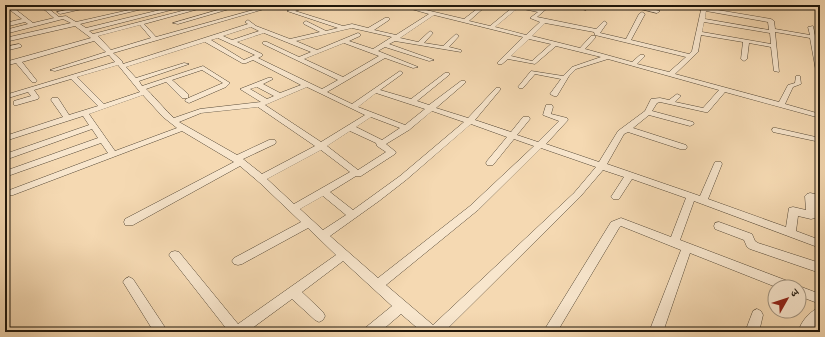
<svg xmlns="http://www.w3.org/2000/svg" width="825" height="337" viewBox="0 0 825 337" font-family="'Libre Bodoni','Noto Serif Devanagari',serif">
<rect width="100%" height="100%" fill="#f5d9b2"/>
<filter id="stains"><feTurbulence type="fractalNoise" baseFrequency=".005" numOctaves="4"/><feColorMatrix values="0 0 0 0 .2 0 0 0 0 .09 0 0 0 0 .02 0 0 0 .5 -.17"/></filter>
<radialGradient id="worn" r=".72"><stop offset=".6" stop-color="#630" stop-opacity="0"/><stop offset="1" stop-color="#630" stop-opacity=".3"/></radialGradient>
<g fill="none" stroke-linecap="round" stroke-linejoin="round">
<g stroke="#544735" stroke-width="1">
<g id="minor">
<path d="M5,5H10L12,7L33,5L15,9L33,23L54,18L39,5H44L59,17L66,16L76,22L151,5H159L80,24L86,28L172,7L175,9L89,31L93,34L205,5H213L144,24L156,37L271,5H278L113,53L122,61L123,64L248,24L245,22L248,20L256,26L290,39L320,32L304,24L303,23L306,21L326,31L338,28L287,11L302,6H304V8L295,11L343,26L352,24L368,28L385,18H389V20L374,30L396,35L429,14L397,5H405L464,19L482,5H487L469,21L490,26L513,7L511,5H520L541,9L546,5H551L537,17L596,29L604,21L607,23L600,33L626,39L639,14L642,12L645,14L631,40L689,54L692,51L701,10L678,5H688L771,19L774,21L775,29L810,35L808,27L813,26L815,36H820V40L816,39L820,59V73L816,71L810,38L775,32L779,72L774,71L771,47L749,43L747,59L744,61L741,59L743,42L701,35L698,52L675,74L779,102L788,85L795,83L796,76H800L801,84L793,87L785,104L820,114V118L725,92L708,112H705L660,102L657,103L652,111L693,122L694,124L690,126L649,115L633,128L686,145L687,147L686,149H680L628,132L624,134L607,164L700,196L714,164L715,162H721L722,164L708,199L786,227L789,208L793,207L806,210L805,196L807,194L810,193L820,195V201L815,200L816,215L815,218L811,219L798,216L796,231L820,240V248L694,201L680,240L793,283L795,287H776L690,253L663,332H649L681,250L621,226L619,228L557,332H543L611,222L621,218L671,237L686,198L632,179L619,199H613L611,197L624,177L603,170L580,197L444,332H422L401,314L380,332H363L365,328L392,306L343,261L302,292L323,312L325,316L323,320L319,322L315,320L292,299L247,332H229L171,258L169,255L171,252L175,251L179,252L238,324L336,255L308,228L242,264L238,265L234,264L232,261L234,258L301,222L260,183L240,166L133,225H125L124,222L125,219L234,162L182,131L13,195H7L5,193L7,191L108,153L101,143L5,177V171L98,138L92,129L5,160V154L89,125L83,116L5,141V136L63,117L51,100L52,98H58L69,115L98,106L71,79L34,90L39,97L38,99L17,105H14V101L31,96L28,92L5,99V95L115,62L109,55L55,71L50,70L106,52L94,41L22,62L37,81L36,82H32L16,63L5,66V62L91,38L75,26L5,42V38L71,23L63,19L5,34V30L28,24L25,22L5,27V23L22,19L10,10H6L7,8ZM518,8L538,12L530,18L540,22L526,35L495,27ZM706,11L768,22L769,30L705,19ZM434,15L523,37L498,62V64H502L508,59L535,64L556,46L601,57L572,67L563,76L531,71L518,87L519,88H523L535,74L561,79L550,94L554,96H557L569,76L576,69L608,59L719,90L703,108L675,102L681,96L677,94L669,100L660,98L651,99L645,111L618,131L599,162L546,144L568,120L567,118L551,114L553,107L552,105H546L543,115L559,121L538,142L517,135L530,119L529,117H523L511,132L475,120L500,90V88H496L468,118L436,108L465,83V81H461L429,105L417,101L449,75V73H445L411,99L380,90L402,74L403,73L400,71L352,104L327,92L385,58L413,68L418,67L378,51L385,47L429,61L434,60L389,44L395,41L461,52V50L449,47L459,36L456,34L443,46L424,43L433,33L430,31L418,42L400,38ZM704,22L770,33L771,44L702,32ZM545,23L594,32L595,35L686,57L669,72L637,64L644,57V55H640L632,62L585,49L595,38V36H591L580,48L532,36ZM140,25L151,38L111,50L98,36ZM251,27L259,31L232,40L223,36ZM352,28L392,37L373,49L349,41L360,36V34L358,33L317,50L296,41ZM264,33L311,52L299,57L267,42H263V44L338,80L322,89L258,58L262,56V54L237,42ZM218,38L255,55L244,60L211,40ZM529,39L551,44L532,61L511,56ZM205,42L242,63H246L253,60L301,85L280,93L263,84L273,79L272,78H268L240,89L261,102L200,109L174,118C167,112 149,91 146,89L166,82L182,98H188V94L172,80L202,70L223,83L186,99L185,101L189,103L226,87L230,83L203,66L142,86L139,81L189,64L184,63L136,78L126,67ZM344,43L379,56L343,77L304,59ZM118,65L140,92L104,104L77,77ZM257,87L274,96L267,99L250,89ZM307,87L365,115L321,142L265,105ZM376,93L425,109L405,125L358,107ZM143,95L163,117L177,128L115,151L89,114ZM258,107L315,146L262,174L243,159L275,144L276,142L275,140H269L237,155L179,122L201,113ZM432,111L464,122L400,176L353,210L330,192L356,176H361L395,154L396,152L386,144L409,130ZM371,117L400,128L382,140L356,127ZM471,124L507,137L487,161L486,163L487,165H493L514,139L534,146L470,206L378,278L330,236L379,201L406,180ZM350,131L376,143L377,146L386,152L358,170L327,146ZM541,148L596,167L574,193L433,325L386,285L478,210ZM321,150L350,172L294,204L267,179ZM323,196L346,215L323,230L300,209Z"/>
<path d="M90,5H100L60,14L57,12Z"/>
<path d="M235,5H243L178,24L173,23Z"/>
<path d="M569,5L585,6L592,5L586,10Z"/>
<path d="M624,5H634L660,11L657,13Z"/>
<path d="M19,44L21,45V47L5,51V47Z"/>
<path d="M773,128H776L820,138V142L773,132L772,130Z"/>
<path d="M719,222L752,234L755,241L758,243L820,263V273L750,249L747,247L744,240L715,229L714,226L715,223Z"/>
<path d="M129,277L133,279L168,332H154L123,282L125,279Z"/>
<path d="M799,286L820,294V304L799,296V287H796Z"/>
<path d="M820,307V321L811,331H801L800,327C803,319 812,310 820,307Z"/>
<path d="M757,309L761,311L763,315L759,332H745L753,311Z"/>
</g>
</g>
<use href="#minor" fill="#f8e6cd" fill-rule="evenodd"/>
</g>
<rect width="825" height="337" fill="none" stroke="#f5d9b2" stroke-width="20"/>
<rect x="6" y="6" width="813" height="325" fill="none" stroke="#1e160b" stroke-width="2"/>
<rect x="10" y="10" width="805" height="317" fill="none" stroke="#1e160b"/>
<g transform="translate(787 299) rotate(51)"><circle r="19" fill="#f8e6cd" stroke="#a1937f"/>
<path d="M0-3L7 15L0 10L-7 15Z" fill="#8f2418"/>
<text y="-6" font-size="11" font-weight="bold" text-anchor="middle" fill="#1e160b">उ</text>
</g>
<rect width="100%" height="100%" filter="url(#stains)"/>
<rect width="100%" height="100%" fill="url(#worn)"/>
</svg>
